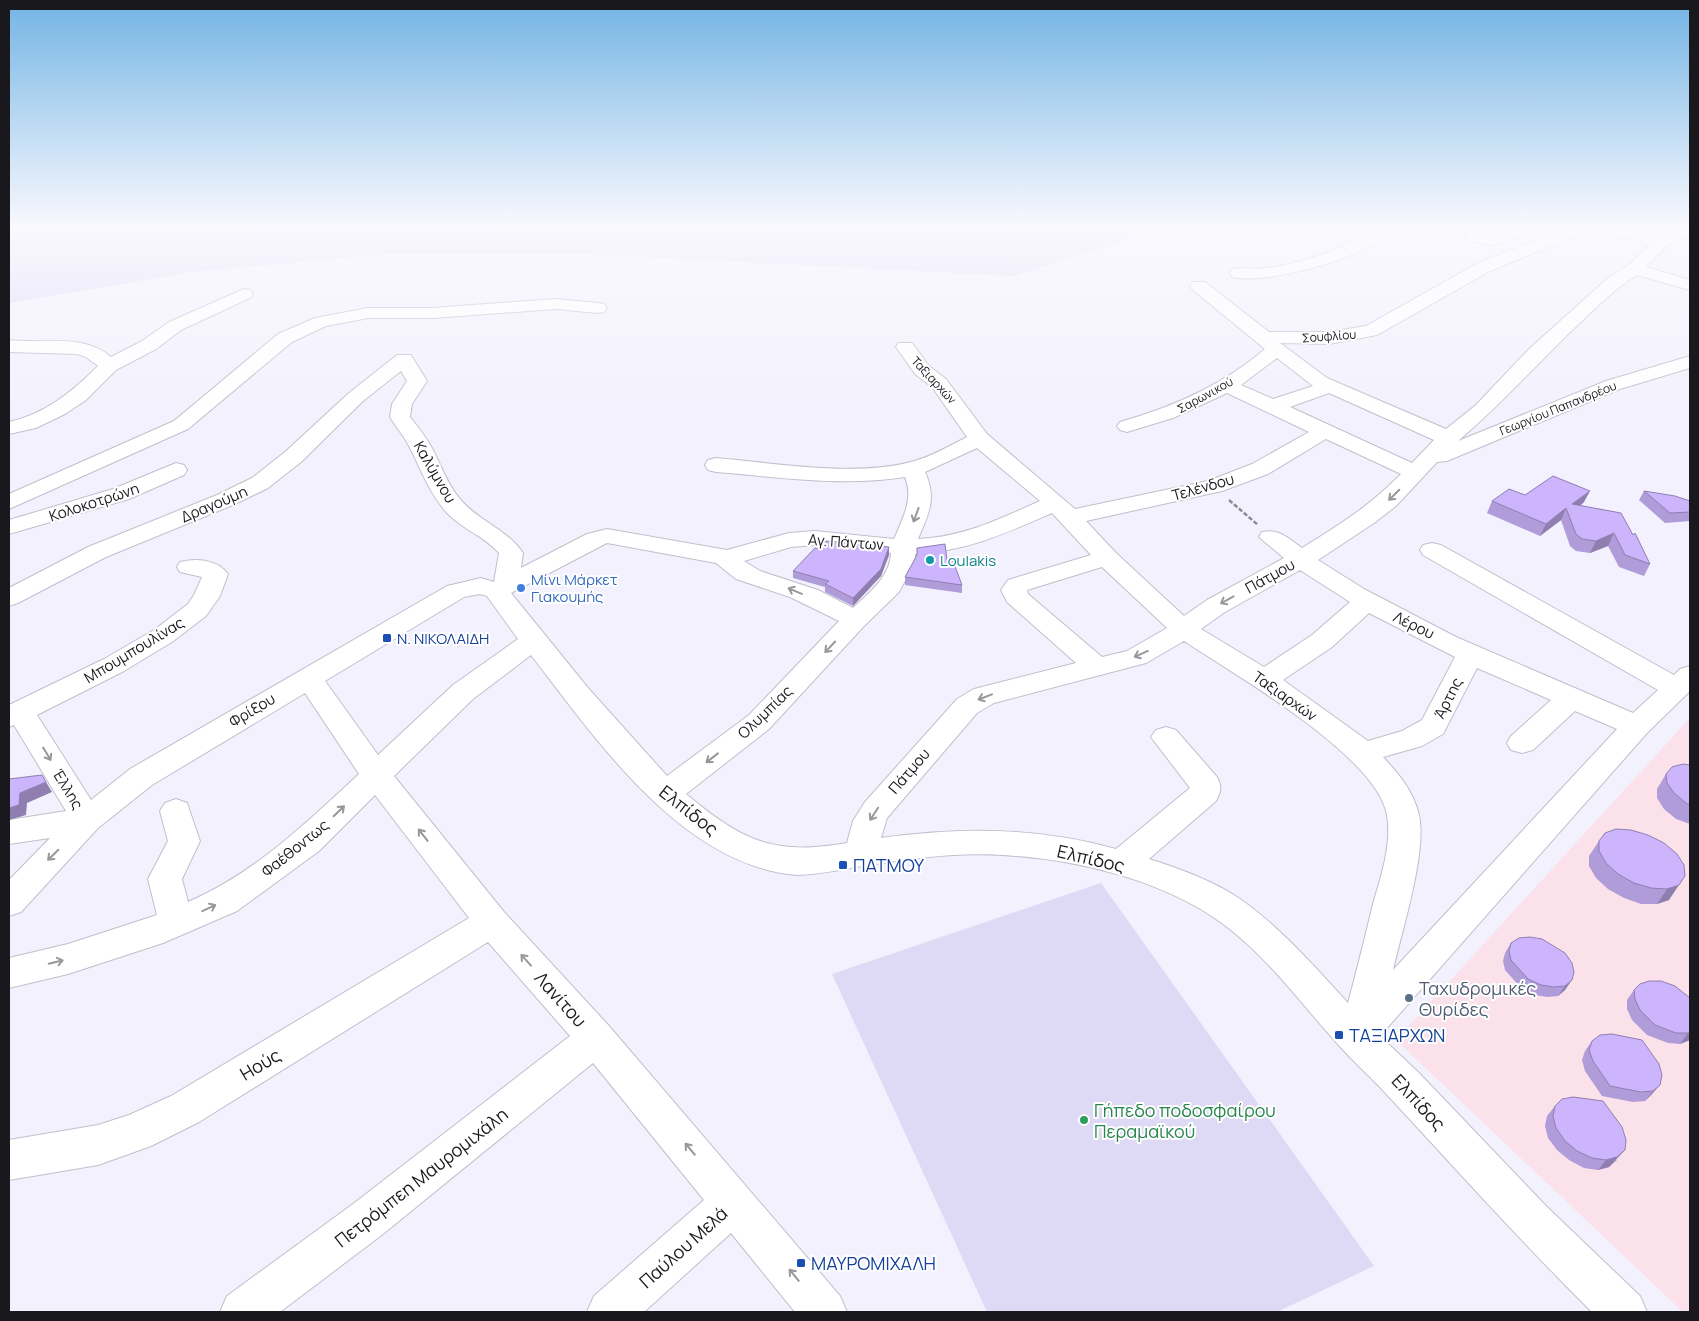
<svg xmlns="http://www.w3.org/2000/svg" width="1699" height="1321" viewBox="0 0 1699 1321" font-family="Manrope,sans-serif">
<rect width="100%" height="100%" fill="#f3f1fd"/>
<path fill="#fbe1ea" d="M1690,718V1312H1683L1396,1040Z"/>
<g fill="#dedaf5">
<path d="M9,229H1160L1014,276L585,254H387L192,272L9,303Z"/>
<path d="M1101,883L1374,1266L1277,1312H987L832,974Z"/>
</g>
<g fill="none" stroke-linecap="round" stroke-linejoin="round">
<g stroke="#c0bfcc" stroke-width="2">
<g id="minor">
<path d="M1373,229H1390C1370,258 1266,285 1232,277L1230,273L1232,269C1243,267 1255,270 1267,268C1302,263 1344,250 1373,229Z"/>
<path d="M1469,229H1483L1482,234C1503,236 1523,226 1545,229L1542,232L1491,245L1467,240L1465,237Z"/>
<path d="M1566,229H1587L1584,232L1490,271L1377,335L1329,344L1280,343L1327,378L1446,429L1476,405L1528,350L1608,278L1629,265L1650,244L1599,232L1597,229H1623L1659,237L1677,229H1690V234L1667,245L1646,267L1690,280V290L1637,275C1617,287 1601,303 1584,319C1541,359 1503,403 1458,441L1606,381L1690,356V368L1620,389L1447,461L1437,462L1396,506L1374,523L1318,560L1364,589L1456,637L1633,713L1658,690L1423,555L1420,550L1423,545L1432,543L1441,545L1674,675L1680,669L1690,666V691L1647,733L1380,1036L1419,1073L1547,1207L1640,1296L1647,1312H1592C1522,1243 1457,1170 1390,1098C1376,1082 1360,1068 1345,1052C1301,1005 1263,948 1207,913C1152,879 1081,861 1016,856C969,851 922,857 875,864C849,868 823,874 797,875C682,866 596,739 531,655L473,699L394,776L504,912L609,1026L840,1296L847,1312H795L731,1233L644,1312H587L594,1296L704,1200L593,1063L383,1234L280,1312H220L227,1296L353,1204L570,1036L488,942L199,1122L151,1146L98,1165L9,1180V1140L98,1125L129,1115L171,1096L469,918L375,795L319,851L237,911L163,943L68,974L9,988V958L68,944L157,915L148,879L168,841L160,811L165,803L176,799L187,803L200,841L182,879L188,902C254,874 307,822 359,774L305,693L152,785L98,828L21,912L9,916V880L50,838L9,844V820L66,811L14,725L9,727V705L104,659L154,630L188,604L194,595L202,577L180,572L177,567L180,562C196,558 217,559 228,574L220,596L206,616L172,642L124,671L37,715L91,800L130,769L447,586L481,578L494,582L499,553C484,536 462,529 447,513C429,493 421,469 409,446C404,436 396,427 390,417L392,404L407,381L401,371L363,401L301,462L268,488L233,505L106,557L18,603L9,606V588L88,547L217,495L252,478L285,452L349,393L397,355H411L427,381L412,404L410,417C418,427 426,437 432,448C441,465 447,484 460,499C478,521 507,529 523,553L521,568L587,534L607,529L727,550L789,533L815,531L894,539C903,518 914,498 905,477C843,487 778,477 716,472L708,470L705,465L708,460L716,458C775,463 854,477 911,462C931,457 949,446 967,437L932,387L915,374L896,347L898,343H912L929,366L946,379L987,434L1075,509L1208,481L1252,464L1309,432L1227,393L1173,418L1127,432L1120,430L1117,426L1120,422C1173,407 1223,385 1265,349L1193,290L1190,286L1193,282H1205L1269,332H1329L1366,326L1478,263ZM1277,358L1313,386L1273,399L1241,385ZM1329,393L1434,440L1412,463L1290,407ZM1326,439L1401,474C1371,505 1338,526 1302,548C1289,539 1279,528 1262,532L1259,537L1284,558L1207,600L1184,616L1116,553L1086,521L1222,491L1268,474ZM977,448L1040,501C999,519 964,537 918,539C929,513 937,499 925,472ZM1052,513L1091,555L1008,580L1001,590L1007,602L1076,663L974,689L957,699L865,802L853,821L847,843C773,856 743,841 686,794L769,729L864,626L899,592L915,562V554C967,551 1006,533 1052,513ZM607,543L716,563L736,579L790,597L839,621L749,715L667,776L588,688L511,593ZM815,545L891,553C890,577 869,593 853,608L818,590L760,571L744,561L791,547ZM1102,567L1167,628L1127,651L1102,657L1028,594L1027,590ZM1300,570L1350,602L1312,635L1264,667L1201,629L1225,612ZM480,594L487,596L518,639L453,685L378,755L325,681L464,597ZM1369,613L1455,657L1422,720L1402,731L1368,741L1283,680L1332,647ZM1184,641C1234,674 1377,756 1387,815C1392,845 1381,876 1373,904C1365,937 1357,970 1348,1003C1313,965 1278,924 1234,895C1208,879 1178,868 1149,859L1216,801C1221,792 1222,787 1217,777L1176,730L1166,727L1156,730L1151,737L1190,788L1116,849C1038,827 961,827 881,838L887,818L977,713L994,703L1146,663ZM1477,668L1551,700L1511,736L1507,743L1511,750L1522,753L1533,750L1575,711L1617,729L1393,970C1402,930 1427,853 1419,815C1414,792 1399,774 1383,757L1422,746L1443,734Z"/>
<path d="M244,289L250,290L253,294L250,298L181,330L156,349L116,370L86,400L65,414L36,428L9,434V422C45,414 72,392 98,366L86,357L77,354L9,352V340C43,344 83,333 111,357L142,341L169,322Z"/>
<path d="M556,299L598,303L604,304L607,308L604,312L598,313L556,309L433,318H368L326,326L292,342L188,429L9,509V494L174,421L278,334L315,318L368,308H433Z"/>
<path d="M176,463L184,465L187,470L184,475L129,499L9,534V520L113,489Z"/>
</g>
</g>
<path stroke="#8d8b94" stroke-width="2.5" stroke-dasharray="4.5 2" stroke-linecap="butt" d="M1229,500L1258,525"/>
<use href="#minor" fill="#fff" fill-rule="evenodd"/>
</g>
<g fill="#af9cd9">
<path d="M1644,491L1690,501V521L1665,523L1639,500Z"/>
<path d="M1525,495L1584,502L1580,506L1650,564L1644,576L1619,567L1608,546L1590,553L1576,551L1570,546L1561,520L1540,536L1487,513L1492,501Z"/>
<path d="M889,555L881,576L853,606L825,592V587L793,578V571Z"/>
<path d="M947,560L962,585V593L905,585V577Z"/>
<path d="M1690,765V824L1676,819L1664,809L1657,798V789L1666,774Z"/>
<path d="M1599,841L1664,843L1669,900L1657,904H1641L1624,898L1608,889L1596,878L1589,866V856Z"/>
<path d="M1511,943L1565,953V990L1558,996L1547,997L1535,995L1522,989L1505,970L1503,961L1505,953Z"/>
<path d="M1634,990L1690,998V1040L1680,1044L1668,1043L1647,1035L1632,1020L1627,1009V1000Z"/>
<path d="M1592,1041L1659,1064L1652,1094L1645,1101L1633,1102L1602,1096L1585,1071L1582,1060L1585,1051Z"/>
<path d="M1555,1106L1617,1160L1609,1167L1598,1170L1584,1168L1569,1160L1557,1150L1548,1138L1545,1126L1547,1116Z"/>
</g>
<g fill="#8f7fb0">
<path d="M1590,491L1584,502L1568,515L1572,504Z"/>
<path d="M1566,508L1561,520L1540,536L1546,524Z"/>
<path d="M1614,533L1608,546L1590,553L1596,541Z"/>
<path d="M889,547V555L881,576L853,606V598Z"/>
<path d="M46,782L52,792L27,803L26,815L9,820V808L20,793Z"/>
<path d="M1679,885L1669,900L1657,904L1667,889Z"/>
<path d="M1572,980L1565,990L1558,996L1565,986Z"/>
<path d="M1688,1033H1690V1040L1680,1044Z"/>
<path d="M1660,1085L1652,1094L1645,1101L1653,1091Z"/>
<path d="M1625,1150L1609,1167L1598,1170L1606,1160Z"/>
</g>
<g fill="#ccb5fc" stroke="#8f7fb0">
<path d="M1553,476L1590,491L1572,504L1621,513L1633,535L1635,533L1650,564L1625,555L1614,533L1596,541L1582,539L1576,534L1566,508L1546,524L1492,501L1509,489L1525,495Z"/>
<path d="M1644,491L1675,496L1690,501V512L1670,513Z"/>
<path d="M826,541L889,547L881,569L853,598L825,584L829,581L793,571L815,548L821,549Z"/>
<path d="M945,544L947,560L953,561L962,585L905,577L917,555V548Z"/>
<path d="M1683,764L1690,765V805L1686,803L1674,793L1667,783L1666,774L1672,767Z"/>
<path d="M42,775L46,782L20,793L19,805L9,808V779Z"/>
<path d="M1616,829L1631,830L1648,835L1664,843L1677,854L1684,865L1685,876L1679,885L1667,889L1651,888L1634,883L1618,874L1606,863L1599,851V841L1605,833Z"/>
<path d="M1530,937L1542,939L1565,953L1572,963L1574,972L1572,980L1565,986L1554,987L1541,985L1528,979L1511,960L1509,951L1511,943L1519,938Z"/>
<path d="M1649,981H1661L1675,986L1690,998V1033H1676L1655,1025L1640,1010L1635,999L1634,990L1640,984Z"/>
<path d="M1612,1034L1642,1040L1659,1064L1662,1075L1660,1085L1653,1091L1641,1092L1610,1086L1593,1061L1589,1050L1592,1041L1600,1035Z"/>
<path d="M1573,1097L1603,1101L1622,1127L1626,1140L1625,1150L1617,1157L1606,1160L1592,1158L1577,1151L1565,1141L1556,1128L1553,1116L1555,1106L1562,1099Z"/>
</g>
<defs><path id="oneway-shaft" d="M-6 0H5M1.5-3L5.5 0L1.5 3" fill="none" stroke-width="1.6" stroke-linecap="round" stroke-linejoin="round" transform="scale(1.25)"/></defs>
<g stroke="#989799">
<use href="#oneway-shaft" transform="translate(1394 495) rotate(135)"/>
<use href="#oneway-shaft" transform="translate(916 515) rotate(110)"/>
<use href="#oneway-shaft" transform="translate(795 591) rotate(-157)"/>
<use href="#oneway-shaft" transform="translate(1227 600) rotate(151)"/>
<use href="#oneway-shaft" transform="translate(830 647) rotate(133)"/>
<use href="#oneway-shaft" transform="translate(1141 654) rotate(156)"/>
<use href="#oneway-shaft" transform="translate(985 697) rotate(159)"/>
<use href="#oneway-shaft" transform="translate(47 754) rotate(59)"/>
<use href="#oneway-shaft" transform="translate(712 758) rotate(142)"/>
<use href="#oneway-shaft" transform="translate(339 811) rotate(-44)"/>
<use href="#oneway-shaft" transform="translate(874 814) rotate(123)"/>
<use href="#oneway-shaft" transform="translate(423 835) rotate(-128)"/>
<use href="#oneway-shaft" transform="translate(53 855) rotate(135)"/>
<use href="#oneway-shaft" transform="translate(209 908) rotate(-25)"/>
<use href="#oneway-shaft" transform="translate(526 960) rotate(-132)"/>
<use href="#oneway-shaft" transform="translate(56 962) rotate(-14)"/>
<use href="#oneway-shaft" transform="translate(690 1149) rotate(-130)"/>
<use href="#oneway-shaft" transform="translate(794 1275) rotate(-129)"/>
</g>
<linearGradient id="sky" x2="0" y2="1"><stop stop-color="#73b4e4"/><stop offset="0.55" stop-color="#faf9fe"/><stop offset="1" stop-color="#faf9fe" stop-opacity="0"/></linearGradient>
<rect width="1699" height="413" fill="url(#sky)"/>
<circle fill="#0f9aa8" stroke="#fff" stroke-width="2" cx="930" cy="560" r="5"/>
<circle fill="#3f7fe0" stroke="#fff" stroke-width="2" cx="521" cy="588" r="5"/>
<g fill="#1a4fb4" stroke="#fff" stroke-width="2">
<rect x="382" y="633" width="10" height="10" rx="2.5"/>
<rect x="838" y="860" width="10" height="10" rx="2.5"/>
<rect x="1334" y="1030" width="10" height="10" rx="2.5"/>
<rect x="796" y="1258" width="10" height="10" rx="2.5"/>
</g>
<circle fill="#5c6f8a" stroke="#fff" stroke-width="2" cx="1409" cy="998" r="5"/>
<circle fill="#2e9e5b" stroke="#fff" stroke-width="2" cx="1084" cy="1120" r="5"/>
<g text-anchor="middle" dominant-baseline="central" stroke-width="4" stroke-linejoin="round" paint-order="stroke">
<g font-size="12" fill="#19181d" stroke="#fff">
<text transform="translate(1329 336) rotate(-4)">Σουφλίου</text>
<text transform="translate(934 380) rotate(47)">Ταξιαρχών</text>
<text transform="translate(1205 395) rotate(-29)">Σαρωνικού</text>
<text transform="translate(1558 408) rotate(-22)">Γεωργίου Παπανδρέου</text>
</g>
<g font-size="15" fill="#19181d" stroke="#fff">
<text transform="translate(435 472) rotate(60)">Καλύμνου</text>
<text transform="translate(1203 487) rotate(-16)">Τελένδου</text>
<text transform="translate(94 502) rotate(-18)">Κολοκοτρώνη</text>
<text transform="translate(214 504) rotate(-23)">Δραγούμη</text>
<text transform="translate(846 542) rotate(4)">Αγ. Πάντων</text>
<text transform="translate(1270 576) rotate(-29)">Πάτμου</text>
<text transform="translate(1414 625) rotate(26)">Λέρου</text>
<text transform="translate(134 650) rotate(-31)">Μπουμπουλίνας</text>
<text transform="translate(1285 696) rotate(35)">Ταξιαρχών</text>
<text transform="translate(1448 698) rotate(-63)">Άρτης</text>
<text transform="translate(252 710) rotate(-31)">Φρίξου</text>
<text transform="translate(765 712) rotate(-44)">Ολυμπίας</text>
<text transform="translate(909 771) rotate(-49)">Πάτμου</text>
<text transform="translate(68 789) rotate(59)">Έλλης</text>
<text transform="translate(295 848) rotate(-39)">Φαέθοντως</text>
</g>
<g font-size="15" fill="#0d838f" stroke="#fff" text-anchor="start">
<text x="940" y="560">Loulakis</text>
</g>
<g font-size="15" fill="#366cbe" stroke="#fff" text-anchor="start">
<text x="531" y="579">Μίνι Μάρκετ<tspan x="531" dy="17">Γιακουμής</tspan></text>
</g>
<g font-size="15" fill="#164399" stroke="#fff" text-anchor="start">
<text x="397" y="638">Ν. ΝΙΚΟΛΑΙΔΗ</text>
</g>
<g font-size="18" fill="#19181d" stroke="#fff">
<text transform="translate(689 810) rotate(38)">Ελπίδος</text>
<text transform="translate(1091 858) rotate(13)">Ελπίδος</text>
<text transform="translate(561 999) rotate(48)">Λανίτου</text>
<text transform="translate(260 1064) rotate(-31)">Ηούς</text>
<text transform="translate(1419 1102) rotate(47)">Ελπίδος</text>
<text transform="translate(421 1177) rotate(-38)">Πετρόμπεη Μαυρομιχάλη</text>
<text transform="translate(683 1247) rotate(-42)">Παύλου Μελά</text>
</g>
<g font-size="18" fill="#164399" stroke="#fff" text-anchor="start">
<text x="853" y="865">ΠΑΤΜΟΥ</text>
<text x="1349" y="1035">ΤΑΞΙΑΡΧΩΝ</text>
<text x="811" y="1263">ΜΑΥΡΟΜΙΧΑΛΗ</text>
</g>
<g font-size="18" fill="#4e5e75" stroke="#fff" text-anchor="start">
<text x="1419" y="988">Ταχυδρομικές<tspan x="1419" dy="21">Θυρίδες</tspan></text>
</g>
<g font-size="18" fill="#27864d" stroke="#fff" text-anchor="start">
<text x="1094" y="1110">Γήπεδο ποδοσφαίρου<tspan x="1094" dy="21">Περαμαϊκού</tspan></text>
</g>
</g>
<rect width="1699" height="1321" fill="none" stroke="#19181d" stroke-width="20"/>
</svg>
